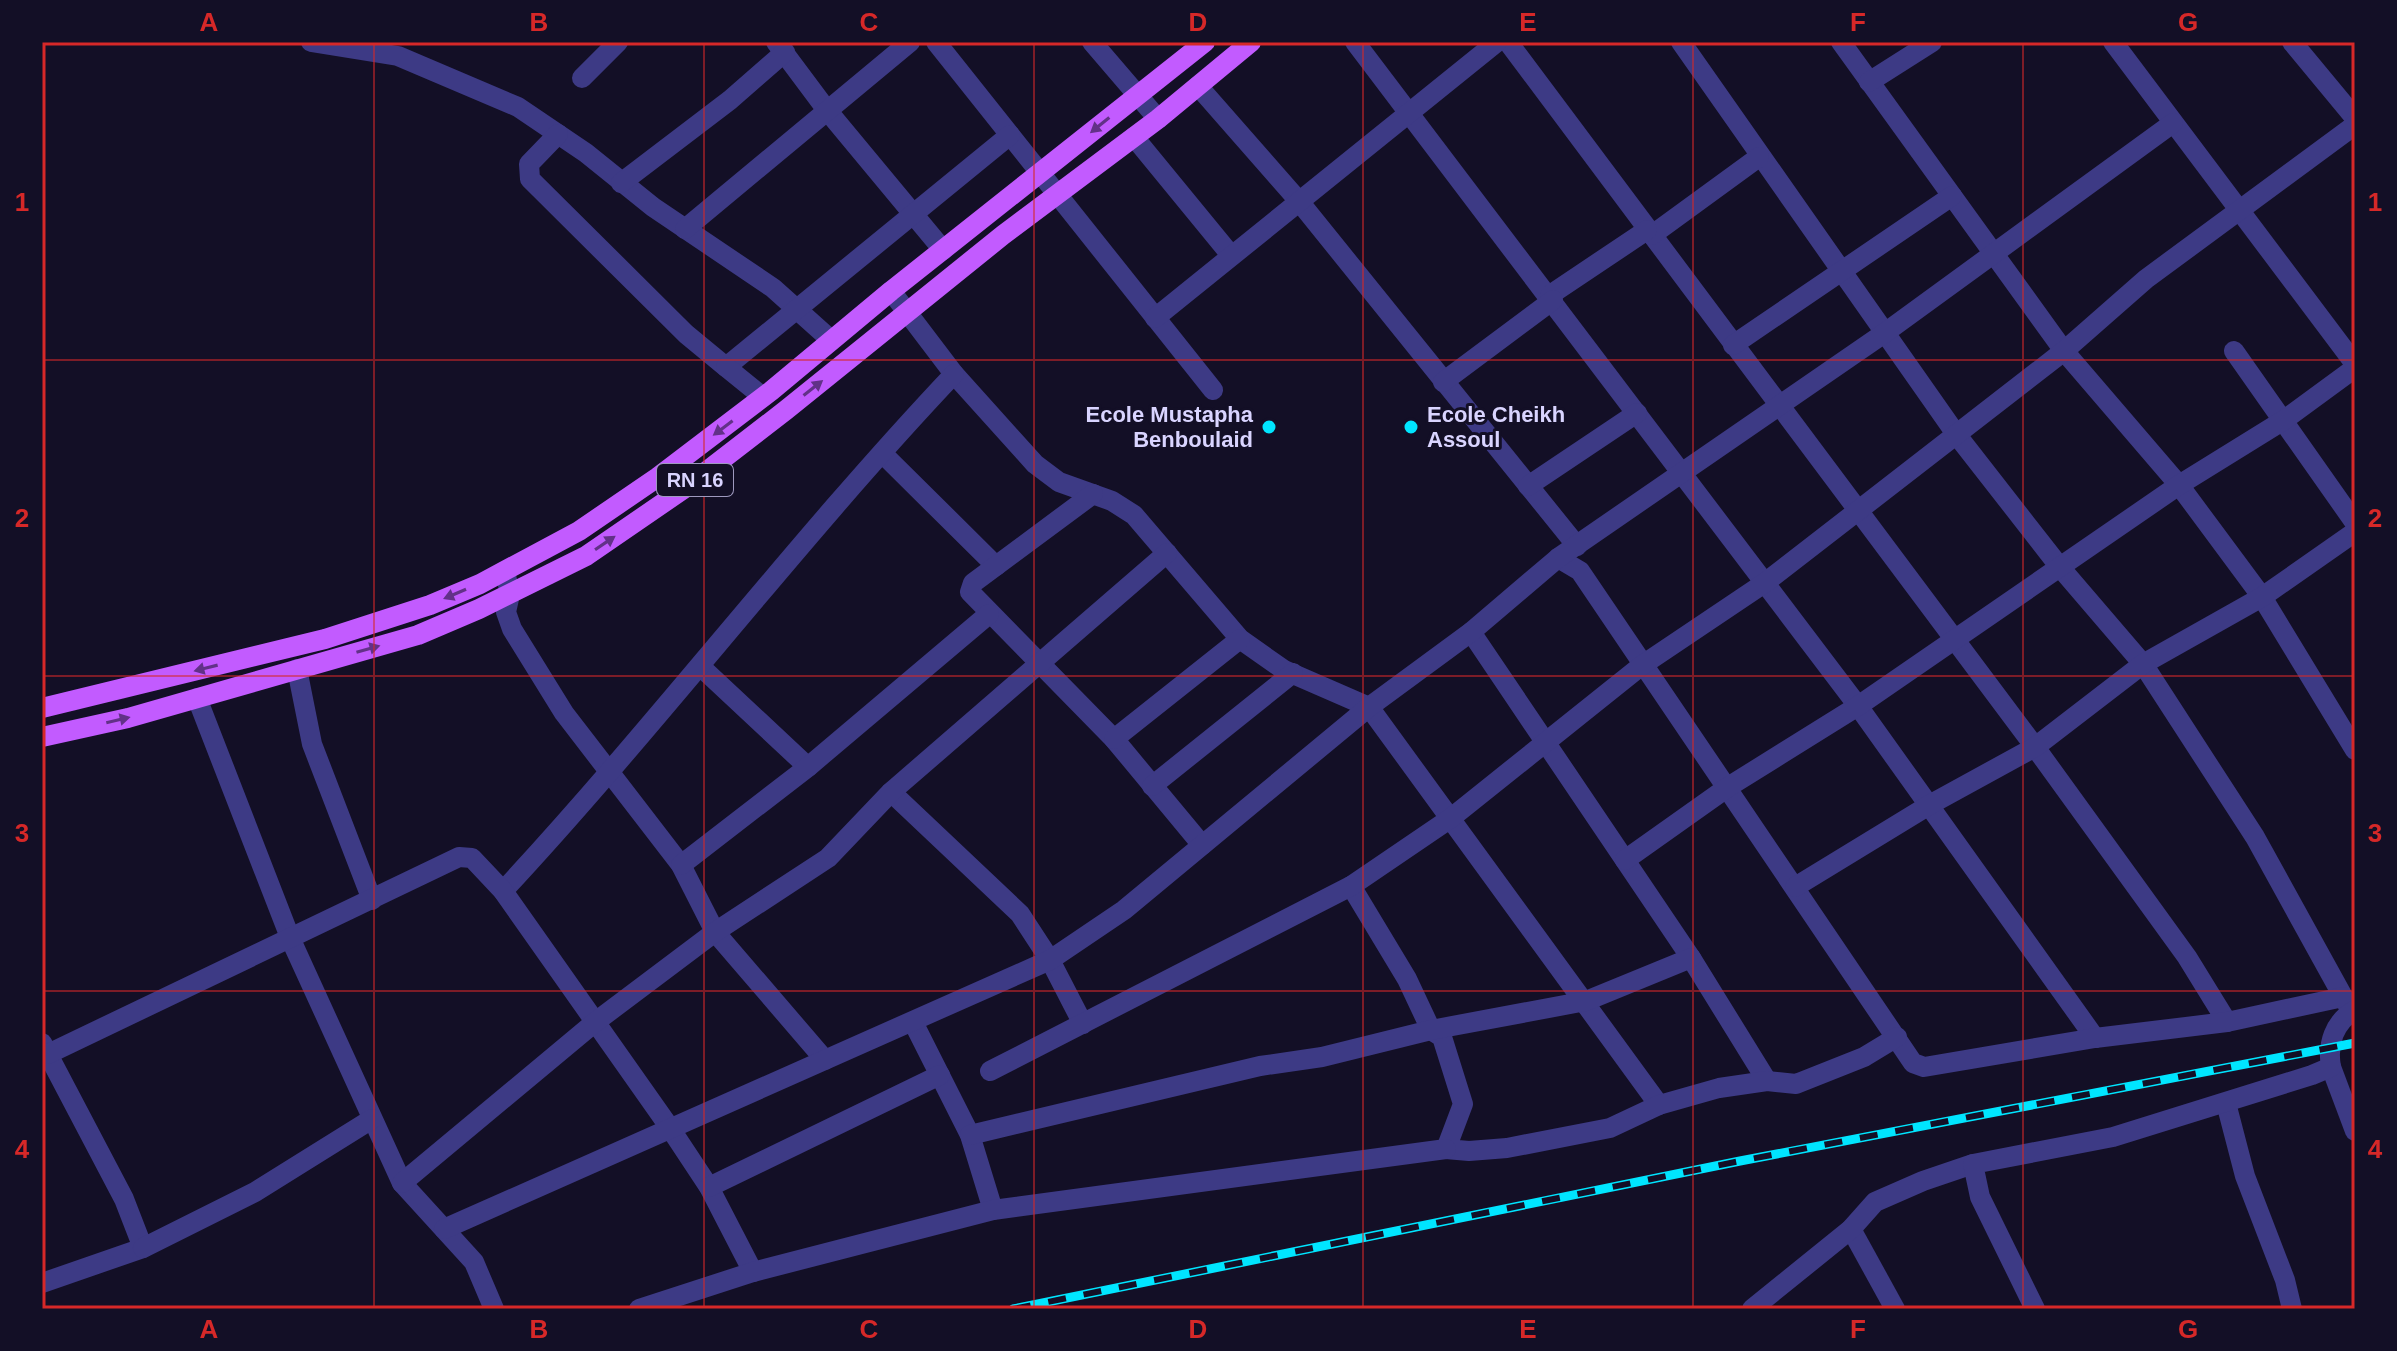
<svg xmlns="http://www.w3.org/2000/svg" width="2397" height="1351" viewBox="0 0 2397 1351" font-family="Helvetica,sans-serif">
<rect width="100%" height="100%" fill="#130f26"/>
<g fill="none" stroke-linecap="round" stroke-linejoin="round">
<g stroke="#3d3a85" stroke-width="20">
<path d="M311,42L398,56L518,107L586,153L653,207L773,288L831,340"/>
<path d="M776,42L826,109L943,250"/>
<path d="M936,42L1213,390"/>
<path d="M1092,42L1158,119"/>
<path d="M1355,42L1858,706L2095,1038"/>
<path d="M1508,42L2035,747L2187,957L2227,1022"/>
<path d="M1681,42L1956,434L2059,566L2143,664L2255,837L2351,1011"/>
<path d="M1841,42L2064,351L2179,485L2262,597L2355,750"/>
<path d="M2113,42L2355,364"/>
<path d="M2292,42L2355,118"/>
<path d="M582,78L618,42"/>
<path d="M1869,82L1932,42"/>
<path d="M1198,86L1298,200L1577,546"/>
<path d="M558,134L529,164L530,179L686,334L726,367L1010,135"/>
<path d="M1134,137L1230,254"/>
<path d="M621,183L730,100L785,52"/>
<path d="M685,229L910,42"/>
<path d="M1652,235L1759,157"/>
<path d="M891,291L954,374L1035,464L1059,482L1112,501L1134,515L1240,639L1284,670L1369,707L1659,1105"/>
<path d="M1550,295L1647,230"/>
<path d="M1155,318L1497,42"/>
<path d="M1733,345L1952,196"/>
<path d="M2234,351L2355,523"/>
<path d="M726,367L763,397"/>
<path d="M1443,382L1553,300"/>
<path d="M883,454L996,566"/>
<path d="M1528,486L1637,413"/>
<path d="M1093,494L973,583L970,592L1114,739L1202,845"/>
<path d="M1558,558L1580,571L1913,1063L1924,1067L2095,1038L2227,1022L2343,997"/>
<path d="M505,571L510,594L506,612L512,629L564,713L681,865L715,932L825,1060"/>
<path d="M1471,632L1691,958L1767,1081"/>
<path d="M701,667L808,767"/>
<path d="M297,669L312,744L372,900"/>
<path d="M197,698L291,940L402,1183L474,1262L494,1309"/>
<path d="M1114,739L1240,639"/>
<path d="M1152,786L1293,673"/>
<path d="M891,792L1020,914L1050,960L1083,1024"/>
<path d="M1625,860L1728,787L1858,706L2179,485L2284,420L2355,368"/>
<path d="M681,865L808,767L989,614"/>
<path d="M1351,886L1407,979L1431,1030L1442,1037L1463,1104L1446,1149L1469,1151L1507,1148L1610,1128L1659,1105L1719,1088L1767,1081L1796,1084L1864,1057L1897,1037"/>
<path d="M1795,887L1931,804L2035,747L2143,664L2262,597L2355,532"/>
<path d="M503,891C659,723 797,540 954,374"/>
<path d="M913,1022L970,1135L993,1210"/>
<path d="M42,1043L124,1199L143,1248L42,1283"/>
<path d="M48,1054L459,857L472,858L503,891L670,1128L709,1187L753,1272"/>
<path d="M2331,1067L2355,1131"/>
<path d="M990,1071L1351,886L1451,818L1641,666L1766,582L2064,351L2146,279L2355,125"/>
<path d="M2226,1103L2245,1176L2285,1280L2292,1309"/>
<path d="M970,1135L1260,1066L1322,1057L1431,1030L1586,1001L1691,958"/>
<path d="M402,1183L594,1023L715,932L828,858L891,792L1167,553"/>
<path d="M709,1187L940,1075"/>
<path d="M444,1229L1050,960L1124,910L1369,707L1471,632L1558,558L1886,332L2173,123"/>
<path d="M1851,1229L1895,1309"/>
<path d="M143,1248L255,1192L372,1119"/>
<path d="M639,1309L753,1272L993,1210L1446,1149"/>
<path d="M1752,1309L1851,1229L1875,1202L1923,1181L1973,1164"/>
<path d="M2035,1309L1980,1197L1973,1164L2113,1137L2312,1075L2331,1067C2327,1044 2334,1022 2355,1010"/>
</g>
<g stroke="#c25bff" stroke-width="20">
<path d="M42,708L325,639L430,605L480,584L579,531L658,477L771,391L891,291L1205,42"/>
<path d="M42,737L128,718L418,635L479,609L586,556L685,488L786,410L1003,235L1158,119L1251,42"/>
</g>
<g stroke="#00e5ff" stroke-width="9">
<path id="rail" d="M1013,1309L1740,1161L2355,1043"/>
</g>
<use href="#rail" stroke="#130f26" stroke-width="6" stroke-dasharray="18" stroke-linecap="butt"/>
</g>
<defs><path id="oneway-solid" d="M-6-.8H1V-3.2L6.5 0L1 3.2V.8H-6Z" transform="scale(2)"/></defs>
<g fill="#623188">
<use href="#oneway-solid" transform="translate(1100 125) rotate(141)"/>
<use href="#oneway-solid" transform="translate(813 388) rotate(-38)"/>
<use href="#oneway-solid" transform="translate(723 428) rotate(143)"/>
<use href="#oneway-solid" transform="translate(605 543) rotate(-34)"/>
<use href="#oneway-solid" transform="translate(455 594) rotate(157)"/>
<use href="#oneway-solid" transform="translate(368 649) rotate(-16)"/>
<use href="#oneway-solid" transform="translate(206 668) rotate(166)"/>
<use href="#oneway-solid" transform="translate(118 720) rotate(-13)"/>
</g>
<path fill="none" stroke="#d62828" stroke-width="2" stroke-opacity="0.55" d="M374,42V1309M704,42V1309M1034,42V1309M1363,42V1309M1693,42V1309M2023,42V1309M42,360H2355M42,676H2355M42,991H2355"/>
<g fill="#00e5ff" stroke="#130f26" stroke-width="3">
<circle cx="1269" cy="427" r="8"/>
<circle cx="1411" cy="427" r="8"/>
</g>
<g text-anchor="middle" dominant-baseline="central" stroke-width="6" stroke-linejoin="round" paint-order="stroke">
<rect fill="#130f26" stroke="#9e99be" stroke-width="2" x="657" y="464" width="76" height="32" rx="6"/>
<g font-size="20" font-weight="bold" fill="#d9d4ff">
<text x="695" y="480">RN 16</text>
</g>
<g font-size="22" font-weight="bold" fill="#d9d4ff" stroke="#130f26" text-anchor="end">
<text x="1253" y="414">Ecole Mustapha<tspan x="1253" dy="25">Benboulaid</tspan></text>
<text x="1427" y="414" text-anchor="start">Ecole Cheikh<tspan x="1427" dy="25">Assoul</tspan></text>
</g>
</g>
<rect width="2397" height="1351" fill="none" stroke="#130f26" stroke-width="88"/>
<rect x="44" y="44" width="2309" height="1263" fill="none" stroke="#d62828" stroke-width="3"/>
<g font-size="26" text-anchor="middle" font-weight="bold" fill="#d62828">
<text x="209" y="31">A</text>
<text x="539" y="31">B</text>
<text x="869" y="31">C</text>
<text x="1198" y="31">D</text>
<text x="1528" y="31">E</text>
<text x="1858" y="31">F</text>
<text x="2188" y="31">G</text>
<text x="22" y="211">1</text>
<text x="2375" y="211">1</text>
<text x="22" y="527">2</text>
<text x="2375" y="527">2</text>
<text x="22" y="842">3</text>
<text x="2375" y="842">3</text>
<text x="22" y="1158">4</text>
<text x="2375" y="1158">4</text>
<text x="209" y="1338">A</text>
<text x="539" y="1338">B</text>
<text x="869" y="1338">C</text>
<text x="1198" y="1338">D</text>
<text x="1528" y="1338">E</text>
<text x="1858" y="1338">F</text>
<text x="2188" y="1338">G</text>
</g>
</svg>
